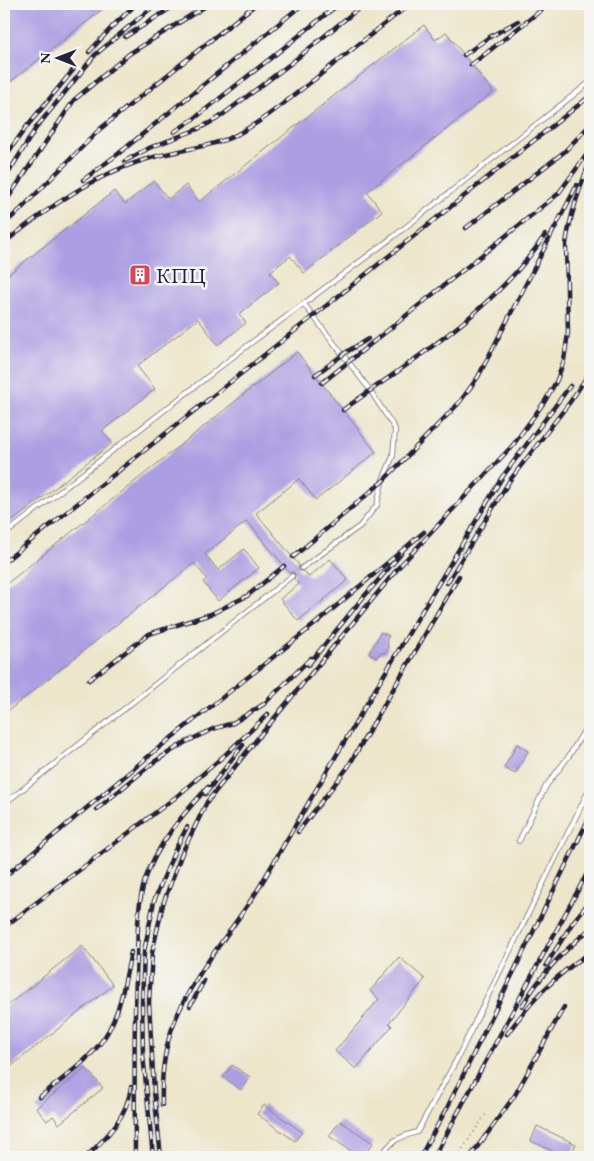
<svg xmlns="http://www.w3.org/2000/svg" width="594" height="1161" viewBox="0 0 594 1161" font-family="'EB Garamond',serif">
<rect width="100%" height="100%" fill="#f6f6f2"/>
<filter id="ink" filterUnits="userSpaceOnUse"><feTurbulence type="fractalNoise" baseFrequency=".02" numOctaves="2"/><feDisplacementMap in="SourceGraphic" scale="10" xChannelSelector="R" yChannelSelector="G"/><feConvolveMatrix kernelMatrix="1 2 1 2 8 2 1 2 1" color-interpolation-filters="sRGB"/></filter>
<filter id="wash" filterUnits="userSpaceOnUse"><feTurbulence type="fractalNoise" baseFrequency=".0096" numOctaves="4" result="noise"/><feDisplacementMap in="SourceGraphic" scale="20" xChannelSelector="R" yChannelSelector="G"/><feGaussianBlur stdDeviation="1.12" result="paint"/><feColorMatrix in="noise" values="0 0 0 0 0 0 0 0 0 0 0 0 0 0 0 0 0 1.4 0 .05"/><feComposite in="paint" operator="in"/></filter>
<g filter="url(#wash)">
<rect width="100%" height="100%" fill="#ede6cb"/>
<g id="blocks">
<g fill="#ab9ee2">
<path d="M4,4H109L4,87Z"/>
<path d="M424,25L435,40L446,32L493,92L367,192L382,211L304,273L290,256L270,272L279,283L239,314L246,323L218,345L198,319L137,366L155,389L102,431L112,443L4,528V278L114,191L125,204L154,181L168,199L186,185L199,202Z"/>
<path d="M297,352L376,452L316,500L299,479L256,513L299,565L298,569L300,571H304L309,577L330,559L348,580L298,621L280,599L299,584L294,579L295,574L293,572L290,573L247,521L205,554L218,570L244,549L259,568L218,601L203,582L207,579L194,563L4,714V586Z"/>
<path d="M381,632L389,636L387,639L388,647L386,652L379,654L377,658L369,653Z"/>
<path d="M517,744L528,751L515,774L504,768Z"/>
<path d="M82,946L113,985L4,1072V1008Z"/>
<path d="M399,957L425,979L389,1023L392,1026L356,1069L335,1051L379,999L370,991Z"/>
<path d="M232,1065L250,1077L241,1090L223,1077Z"/>
<path d="M86,1068L103,1088L59,1124L53,1116L47,1121L36,1108Z"/>
<path d="M264,1105L302,1132L295,1141L257,1114Z"/>
<path d="M340,1121L373,1143L363,1157H360L329,1136Z"/>
<path d="M537,1126L576,1144L570,1157H566L531,1141Z"/>
</g>
</g>
</g>
<g filter="url(#ink)">
<use href="#blocks" fill-opacity="0" stroke="#888483" stroke-width="1"/>
<g fill="none" stroke-linecap="round" stroke-linejoin="round">
<g stroke="#888483" stroke-width="6">
<g id="service">
<path d="M4,535L247,346L393,237L590,82"/>
<path d="M302,568L360,526L377,505L382,482L393,456L395,429L370,390L304,304"/>
<path d="M4,804L292,576"/>
<path d="M519,841L546,786L569,756L590,721"/>
<path d="M380,1157C393,1139 397,1138 417,1132L456,1061L590,788"/>
</g>
</g>
<path stroke="#888483" stroke-width="2" stroke-dasharray="1 4" stroke-linecap="butt" d="M457,1157L486,1114"/>
<use href="#service" stroke="#fff" stroke-width="4"/>
<g stroke="#22223b" stroke-width="4.5">
<g id="rail">
<path d="M125,37L177,4"/>
<path d="M89,52L113,26L136,4"/>
<path d="M464,55L488,38L518,21"/>
<path d="M471,65L549,4"/>
<path d="M174,132L195,118L339,4"/>
<path d="M4,158L27,126L74,69"/>
<path d="M125,161L149,148L198,129L217,119L290,64L364,4"/>
<path d="M4,180L36,128L95,55L156,4"/>
<path d="M83,180L118,154L303,4"/>
<path d="M4,204L74,100L129,54L209,4"/>
<path d="M4,224L20,210L100,129L256,4"/>
<path d="M466,228L564,152L590,125"/>
<path d="M4,243C49,207 98,172 154,157C178,150 217,146 238,134C266,119 290,98 315,79C346,54 378,29 410,4"/>
<path d="M315,375L348,351L368,339"/>
<path d="M322,383L558,194L590,150"/>
<path d="M343,410C415,358 495,310 545,235"/>
<path d="M500,480L570,386"/>
<path d="M293,557L382,482L459,403L478,377L577,185"/>
<path d="M4,562L590,96"/>
<path d="M447,583L510,480L570,402L590,372"/>
<path d="M308,665L361,600L401,554"/>
<path d="M89,680L149,634L211,614L247,596L284,566"/>
<path d="M205,794L243,745"/>
<path d="M97,809L154,762L184,743L213,729L233,723L264,704L311,658"/>
<path d="M298,832L348,767L459,576"/>
<path d="M4,877L156,750L315,624L424,532"/>
<path d="M4,927L176,797L226,754L268,714"/>
<path d="M546,965L573,922L590,901"/>
<path d="M190,1006L204,981"/>
<path d="M522,1006C540,976 563,951 590,929"/>
<path d="M507,1034C532,1000 555,975 590,953"/>
<path d="M40,1097C59,1081 82,1066 98,1046C120,1020 124,984 131,952"/>
<path d="M162,1105C161,1078 164,1049 174,1023C194,972 232,932 260,886C340,748 421,612 503,476"/>
<path d="M482,1141L515,1095L564,1007"/>
<path d="M86,1157C107,1137 127,1117 131,1087"/>
<path d="M135,1157C135,1090 133,1023 137,956C138,931 137,905 145,880C157,844 183,814 208,787"/>
<path d="M153,1157L143,1054L142,1002L144,952L154,901L175,850L187,827"/>
<path d="M161,1157L154,1092L149,1002L152,953L163,904L182,853L207,802L253,744L399,567L513,445L545,401L557,380L564,360L568,333L566,244C570,215 580,188 590,161"/>
<path d="M420,1157L448,1106L590,816"/>
<path d="M434,1157L590,868"/>
<path d="M470,1157L486,1135"/>
</g>
</g>
<use href="#rail" stroke="#f6f6f2" stroke-width="2.5" stroke-dasharray="8" stroke-linecap="butt"/>
</g>
</g>
<defs>
<g id="building-square" transform="scale(1.125)"><rect x="-9" y="-9" width="18" height="18" rx="4" fill="#d1495b" stroke="#f6f6f2"/><path d="M-4-6H4V6H1V3H-1V6H-4ZM-2.5-4.3h1.7v1.8h-1.7ZM.8-4.3h1.7v1.8H.8ZM-2.5-1h1.7V.8h-1.7ZM.8-1h1.7V.8H.8Z" fill="#fff"/></g>
</defs>
<g fill-rule="evenodd">
<use href="#building-square" x="140" y="275"/>
</g>
<g text-anchor="middle" dominant-baseline="central" stroke-width="5" stroke-linejoin="round" paint-order="stroke">
<g font-size="22" fill="#22223b" stroke="#f6f6f2" text-anchor="start">
<text x="156" y="275">КПЦ</text>
</g>
</g>
<rect width="594" height="1161" fill="none" stroke="#f6f6f2" stroke-width="20"/>
<g transform="translate(58 58) rotate(270)" stroke="#f6f6f2" stroke-width="4" paint-order="stroke">
<path d="M0-4L9 19L0 12L-9 19Z" fill="#22223b"/>
<text y="-8" font-size="14" font-weight="bold" text-anchor="middle" fill="#22223b">N</text>
</g>
</svg>
